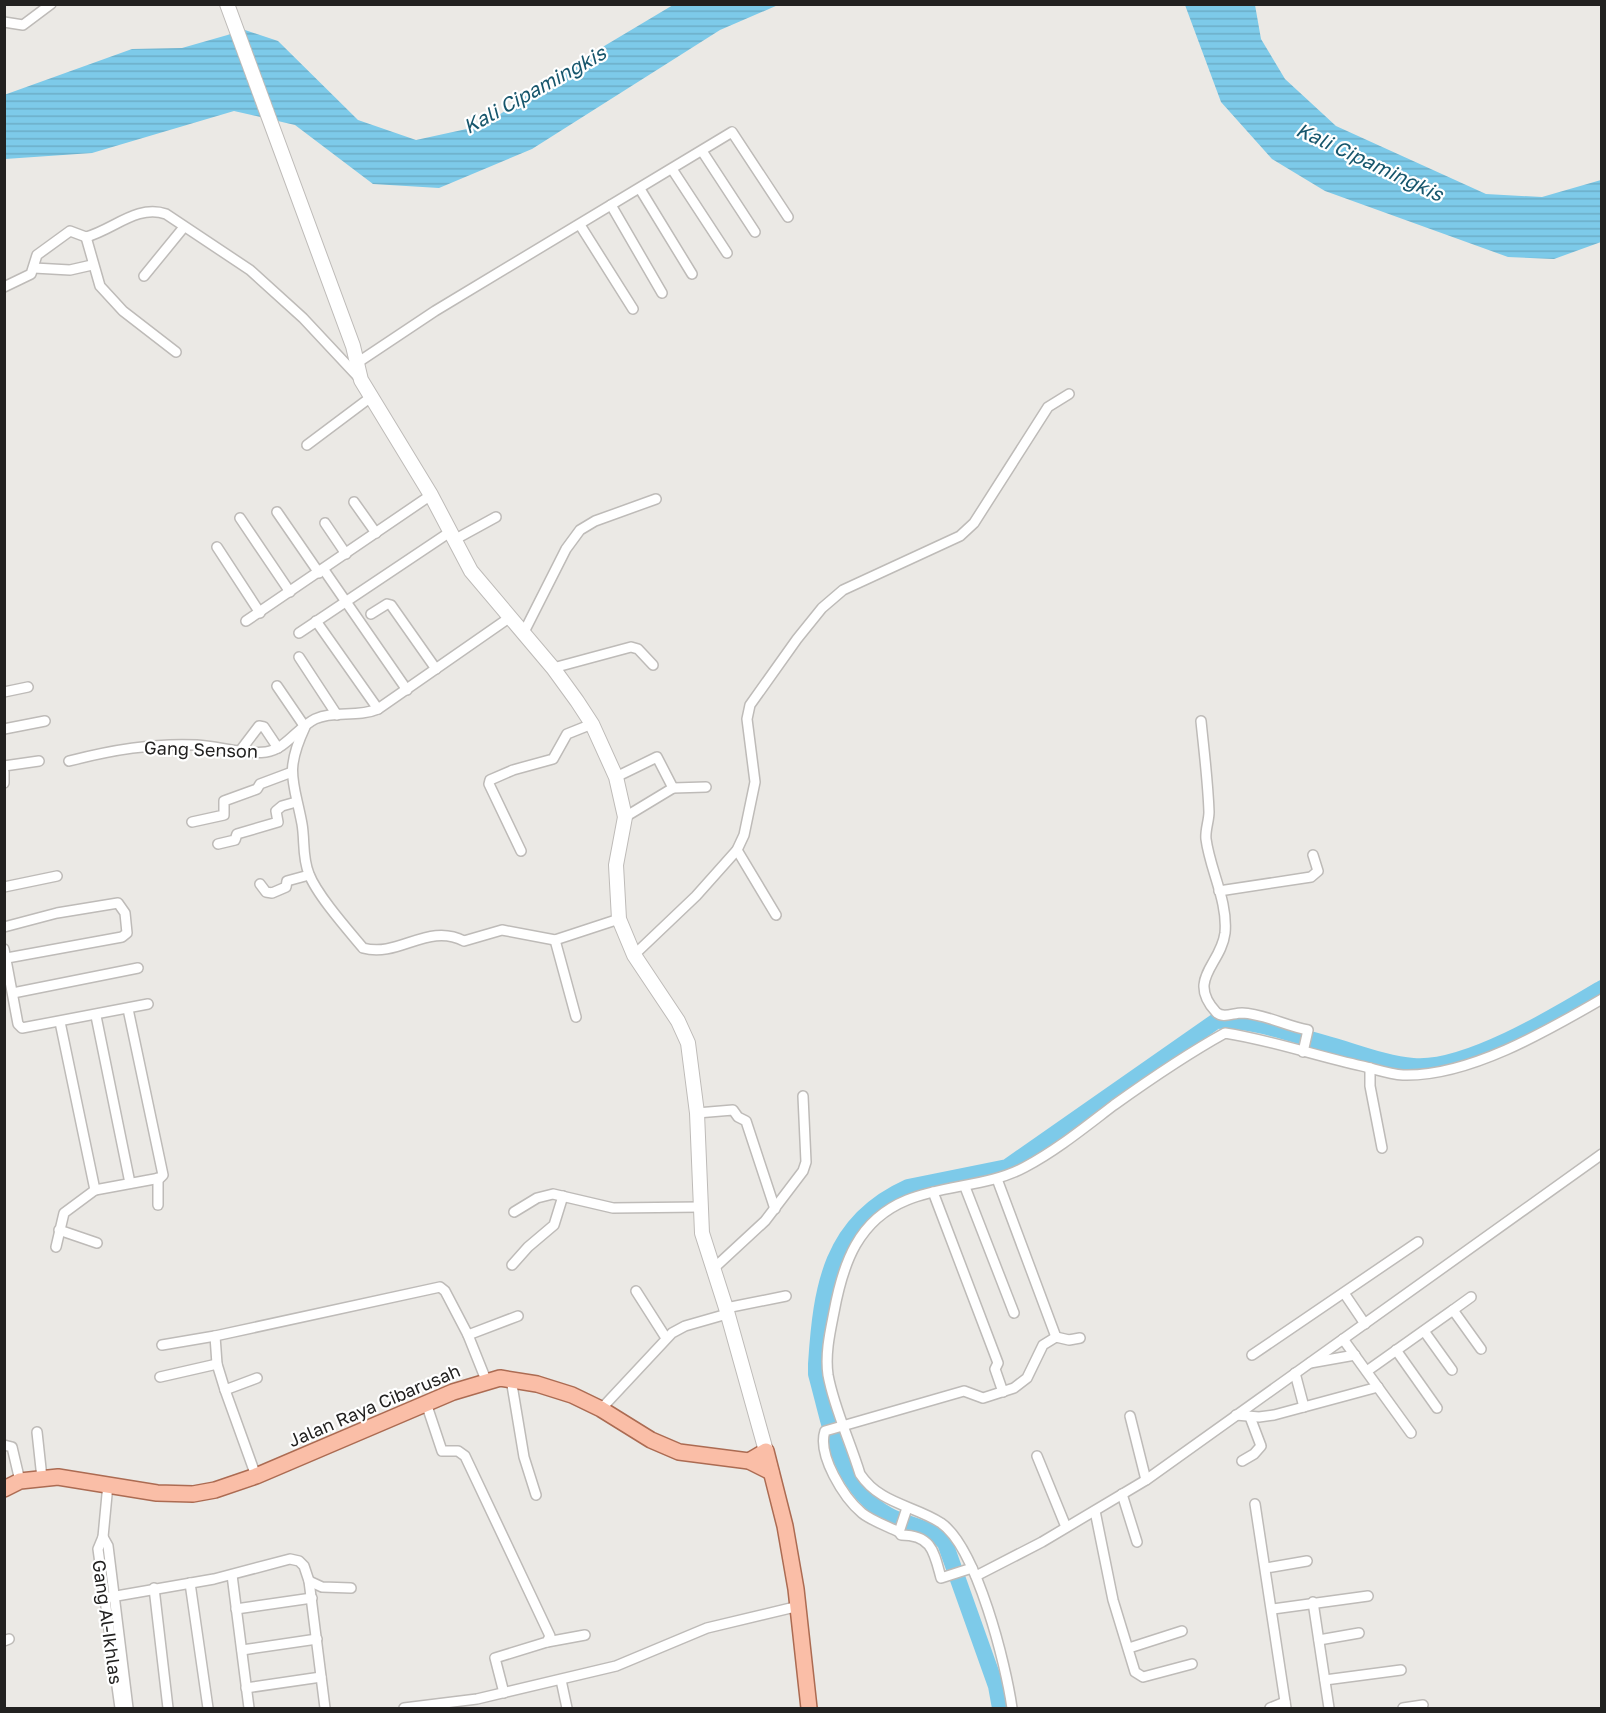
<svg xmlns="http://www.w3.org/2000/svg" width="1606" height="1713" viewBox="0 0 1606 1713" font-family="'Golos Text',sans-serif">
<defs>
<pattern id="water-rules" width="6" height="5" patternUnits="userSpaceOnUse" patternTransform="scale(1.5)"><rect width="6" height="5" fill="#7dcae9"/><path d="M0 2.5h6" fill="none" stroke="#6cadc8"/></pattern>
</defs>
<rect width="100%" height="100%" fill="#ebe9e5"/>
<g fill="url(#water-rules)">
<path d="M673,5H778L720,30L532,149L439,188L373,184L295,125L234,111L92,153L5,159L4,95L132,49L182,48L245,30L278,41L358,120L416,140L485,125L554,76Z"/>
<path d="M1185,5H1255L1261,39L1285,79L1336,126L1486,194L1542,197L1601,180V242L1554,259L1508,257L1325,191L1272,159L1221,102Z"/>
</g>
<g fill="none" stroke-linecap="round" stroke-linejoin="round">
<path stroke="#7dcae9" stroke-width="16" d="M1000,1708L996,1686L945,1543C930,1526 907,1526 888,1515C838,1487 830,1424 816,1374V1364C821,1288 830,1222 908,1187L1007,1167L1216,1021C1252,1019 1290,1034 1324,1043C1351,1050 1385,1064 1413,1066C1465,1071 1557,1015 1602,988"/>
<g stroke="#bebbb8" stroke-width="12">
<g id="street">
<path d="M4,22L23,25L51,4"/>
<path d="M702,151L755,232"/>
<path d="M672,169L727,253"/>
<path d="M640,189L692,274"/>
<path d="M611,205L662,293"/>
<path d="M580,225L633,309"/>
<path d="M86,237L100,286L123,311L176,352"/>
<path d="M34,268L70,270L92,265"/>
<path d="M144,276L184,227"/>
<path d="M4,287L31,274L37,255L70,231L86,237C113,230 137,204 166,214L250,270L303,318L361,380"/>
<path d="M357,363L435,311L732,132L788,217"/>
<path d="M307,445L371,397"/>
<path d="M354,502L376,533"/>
<path d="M277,512L319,573"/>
<path d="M240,518L290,592"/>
<path d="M325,523L346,554"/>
<path d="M454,540L496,517"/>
<path d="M217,547L260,613"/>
<path d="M324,570L407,690"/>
<path d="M371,614L387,604L391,605L436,669"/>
<path d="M246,621L431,495"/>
<path d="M316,621L378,709"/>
<path d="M299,633L450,532"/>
<path d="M523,634L566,549L580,530L595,521L656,499"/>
<path d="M299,657L337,715"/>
<path d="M553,668L631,647L638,649L653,665"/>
<path d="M277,686L305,727C284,772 294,781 302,824C305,841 302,857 309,874C317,895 348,930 363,948C399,958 428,922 464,941L502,930L555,940L619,919"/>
<path d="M4,692L28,687"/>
<path d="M1201,721C1204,751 1208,782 1209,812C1209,821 1205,830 1206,839C1210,870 1228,901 1225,933C1221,965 1186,979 1216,1012C1222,1019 1233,1013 1242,1013C1265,1014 1286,1026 1308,1030L1303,1052"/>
<path d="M4,729L45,721"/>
<path d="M240,751L259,726L264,727L278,748"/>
<path d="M69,761C112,750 152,743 197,745C219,746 243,755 266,752C286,749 297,728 315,719C334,710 357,718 378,709L509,618"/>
<path d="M4,766L39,761"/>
<path d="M4,772V783"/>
<path d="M616,777L657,757L673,788"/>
<path d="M625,817L673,788L706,787"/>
<path d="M192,822L224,815V801L257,789L260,784L292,772"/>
<path d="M218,844L235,840L237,834L278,822L276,811L282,806L296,802"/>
<path d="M737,850L776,915"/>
<path d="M521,851L489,784L490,780L513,770L553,759L567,734L592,724"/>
<path d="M260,884L266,892L272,893L286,887L287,881L309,875"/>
<path d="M4,887L57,876"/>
<path d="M1219,891L1311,877L1318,871L1313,855"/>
<path d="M4,927L57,913L118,903L125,913L127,933L122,937L7,958"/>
<path d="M555,940L576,1017"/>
<path d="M4,949L18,1024L22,1028L148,1004"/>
<path d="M634,955L696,896L737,850L744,835L755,782L747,719L750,705L797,639L822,608L843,590L960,536L974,523L1048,407L1069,394"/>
<path d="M13,993L138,968"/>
<path d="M96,1016L130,1183"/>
<path d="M1370,1068V1086L1382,1148"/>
<path d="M697,1113L733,1110L738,1117L746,1121L775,1209"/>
<path d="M997,1179L1056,1337"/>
<path d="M965,1187L1014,1313"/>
<path d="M95,1190L160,1178L163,1175L128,1009"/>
<path d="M933,1192L998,1363L995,1369L1003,1392"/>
<path d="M158,1205V1178"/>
<path d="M514,1212L537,1198L553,1194L613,1208L700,1207"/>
<path d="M59,1230L97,1243"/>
<path d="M56,1247L64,1213L95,1190L60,1022"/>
<path d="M512,1265L528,1247L554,1225L563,1196"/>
<path d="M712,1270L765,1221L803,1171L806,1162L803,1096"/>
<path d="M636,1291L666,1338"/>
<path d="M1344,1293L1365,1324"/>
<path d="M726,1308L786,1296"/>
<path d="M1453,1310L1471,1297"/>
<path d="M1424,1331L1452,1370"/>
<path d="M468,1335L518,1316"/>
<path d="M1343,1339L1411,1433"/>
<path d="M162,1345L215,1336"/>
<path d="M1396,1350L1437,1408"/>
<path d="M1252,1355L1418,1242"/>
<path d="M1310,1363L1355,1355"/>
<path d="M1367,1371L1453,1310L1481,1349"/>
<path d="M1295,1373L1304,1407"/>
<path d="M160,1377L217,1364"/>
<path d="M511,1379L524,1457L536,1495"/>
<path d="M225,1390L257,1378"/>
<path d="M426,1403L442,1451H458L465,1456L550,1636L547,1642L495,1658L504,1693"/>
<path d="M601,1409L672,1333L685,1326L727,1314"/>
<path d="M1236,1415L1259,1417L1274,1415L1378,1387"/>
<path d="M1130,1416L1146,1480"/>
<path d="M37,1432L42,1478"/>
<path d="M4,1445L12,1447L20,1481"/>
<path d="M1037,1456L1066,1527"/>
<path d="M1242,1461L1254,1454L1261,1446L1250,1417"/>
<path d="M256,1476L225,1390L217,1364L215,1336L440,1287L445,1291L468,1335L486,1380"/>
<path d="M108,1484L103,1537L98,1549L120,1708"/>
<path d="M1122,1494L1137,1542"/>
<path d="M1255,1504L1286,1708"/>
<path d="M907,1508L899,1532L901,1535C932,1535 934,1552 941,1578L972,1568"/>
<path d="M1095,1511L1113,1600L1135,1672L1143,1677L1192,1664"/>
<path d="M899,1532C887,1526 872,1521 862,1513C844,1498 817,1455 825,1431L964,1391L983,1398L1014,1388L1027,1378L1043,1345L1056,1337L1069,1340L1080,1338"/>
<path d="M103,1537L108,1546L128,1708"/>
<path d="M1266,1568L1307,1561"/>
<path d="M232,1575L249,1708"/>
<path d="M976,1576L1042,1542L1146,1480L1602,1154"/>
<path d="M309,1581L322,1587L351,1588"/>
<path d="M190,1583L208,1708"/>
<path d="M154,1588L168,1708"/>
<path d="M105,1598L214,1579L290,1559L299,1561L304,1566L309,1581L325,1708"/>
<path d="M1313,1602L1329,1708"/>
<path d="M236,1609L312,1598"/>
<path d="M1273,1609L1368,1596"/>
<path d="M1319,1640L1359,1633"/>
<path d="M4,1641L9,1639"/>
<path d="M547,1642L585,1635"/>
<path d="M1129,1648L1182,1631"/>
<path d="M242,1650L317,1639"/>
<path d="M561,1680L567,1708"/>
<path d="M1325,1680L1401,1670"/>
<path d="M246,1688L321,1677"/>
<path d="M404,1708L477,1699L616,1666L707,1628L799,1606"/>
<path d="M1012,1708C1006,1665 977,1548 941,1523C913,1505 880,1504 860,1474C850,1441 834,1408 828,1375C825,1354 830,1332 834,1312C843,1263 858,1220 907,1200C945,1184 988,1187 1025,1167C1057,1150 1085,1127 1114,1105C1149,1080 1187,1054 1225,1033C1271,1040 1316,1056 1362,1066C1375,1069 1389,1074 1403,1075C1468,1077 1547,1031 1602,999"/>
<path d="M1270,1708L1285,1702"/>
<path d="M1403,1708L1423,1705"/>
</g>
</g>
<g stroke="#bebbb8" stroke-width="16">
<path id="secondary" d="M227,4L353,346L361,380L431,495L471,571L553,668L577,701L592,724L616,777L625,817L616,865L619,919L634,955L678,1021L688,1043L697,1113L702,1233L726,1308L766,1451"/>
</g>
<g stroke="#ac6b52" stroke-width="18">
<g id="primary">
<path d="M749,1461L766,1451L785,1526L796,1589L809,1708"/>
<path d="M4,1489L20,1481L58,1477L157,1493L193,1494L215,1490L256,1476L453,1392L500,1378L537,1384L572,1395L601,1409L651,1440L679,1452L749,1461L771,1472"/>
</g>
</g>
<use href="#street" stroke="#fff" stroke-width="9"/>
<use href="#secondary" stroke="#fff" stroke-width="14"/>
<use href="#primary" stroke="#fabea7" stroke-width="15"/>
</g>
<g text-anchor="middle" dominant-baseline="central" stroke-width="4.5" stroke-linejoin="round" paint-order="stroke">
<g font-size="18" fill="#222120" stroke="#fff">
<text transform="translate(201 749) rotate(2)">Gang Senson</text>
<text transform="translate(374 1405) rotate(-23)">Jalan Raya Cibarusah</text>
<text transform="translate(108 1622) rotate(82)">Gang Al-Ikhlas</text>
</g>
<g font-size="20" font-style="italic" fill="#17566c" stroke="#fff">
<text transform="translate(534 89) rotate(-29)">Kali Cipamingkis</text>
<text transform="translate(1370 161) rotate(25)">Kali Cipamingkis</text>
</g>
</g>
<rect width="1606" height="1713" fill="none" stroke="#222120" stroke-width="12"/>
</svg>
